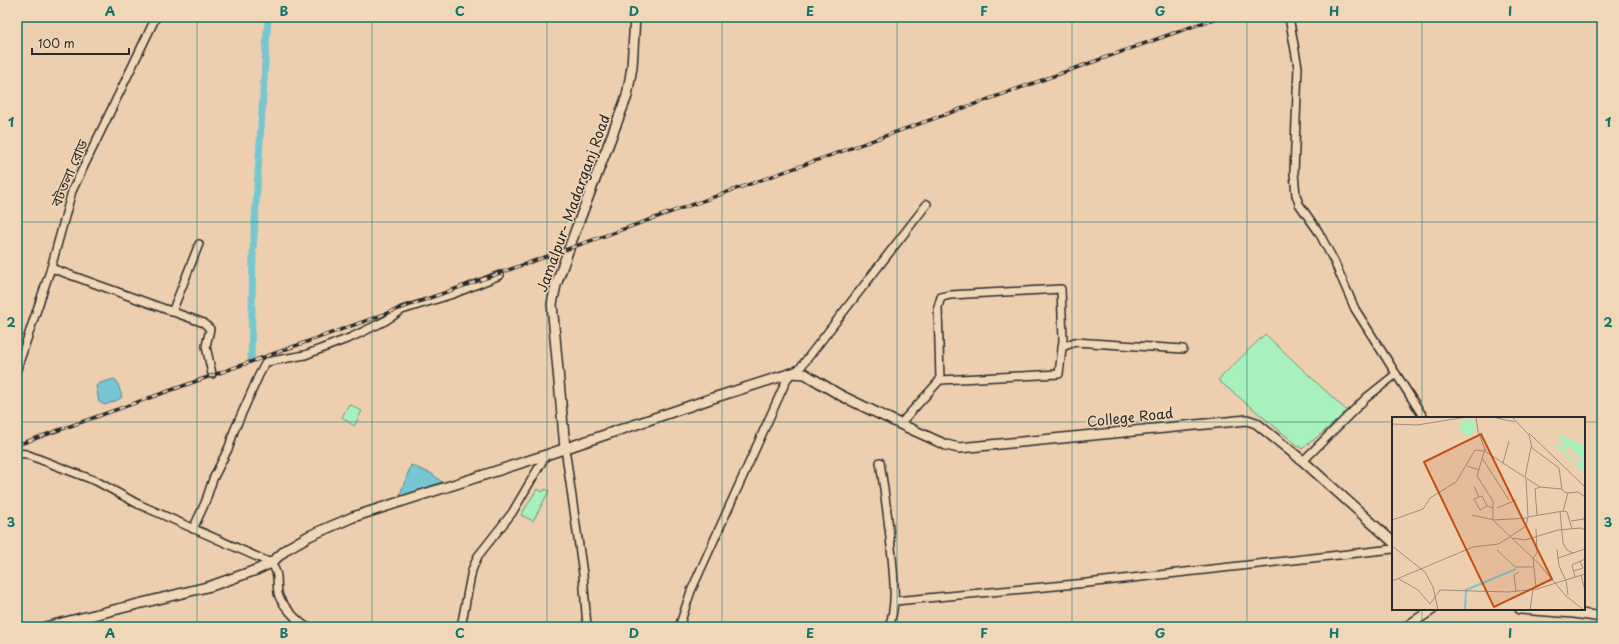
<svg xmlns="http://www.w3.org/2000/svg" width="1619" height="644" viewBox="0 0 1619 644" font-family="'Playpen Sans','Noto Sans Bengali',sans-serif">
<rect width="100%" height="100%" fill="#edcfb0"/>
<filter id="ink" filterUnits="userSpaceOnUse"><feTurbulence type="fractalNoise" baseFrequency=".025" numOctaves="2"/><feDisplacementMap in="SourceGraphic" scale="8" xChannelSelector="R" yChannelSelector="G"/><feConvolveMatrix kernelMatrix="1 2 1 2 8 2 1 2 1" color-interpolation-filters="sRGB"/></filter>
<g filter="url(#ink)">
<g fill="#a8f1bf" stroke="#6a8e75">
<path d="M1265,334L1348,412L1302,449L1218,380Z"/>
<path d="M349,404L362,411L354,426L342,417Z"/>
<path d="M537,489L543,492L545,489L549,491L533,521L521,515Z"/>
</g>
<g fill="#77c6d2" stroke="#59888f">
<path d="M114,379L117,381L122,397L118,400L105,405L99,402L96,386L100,383Z"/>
<path d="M411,465L432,474L442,482L399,497Z"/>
</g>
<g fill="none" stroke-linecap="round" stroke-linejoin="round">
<path stroke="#77c6d2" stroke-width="7" d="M251,360L253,251L268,17"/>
<g stroke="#2b2b2b" stroke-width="10">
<g id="minor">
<path d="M1289,17L1298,67L1294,173L1296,195L1299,204L1318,231L1334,261L1355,309L1424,418"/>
<path d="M51,268L204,323L210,329L206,346L212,374"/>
<path d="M172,312L199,244"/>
<path d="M1062,347L1075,342L1183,349"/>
<path d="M17,369L51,268L72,191L156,17"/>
<path d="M900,424L940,380L1059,374L1063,340L1061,289L950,295L941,297L938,307L940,380"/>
<path d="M565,448L583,574L587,627"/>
<path d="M17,453L26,454L96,481L138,504L271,563C280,575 276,580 278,593C279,602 299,623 307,627"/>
<path d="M1303,461L1366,398L1396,374"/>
<path d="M880,462C885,494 889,525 892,557C894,581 897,604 889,627"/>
<path d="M193,529L205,503L213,479L229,447L234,431L259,375L266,362L305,355L352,337L385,321L402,310L453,294L500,275"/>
<path d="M895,601L1087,583L1393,549"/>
<path d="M461,627L472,570L478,556L512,513L546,455"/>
<path d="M679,627L691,591L787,379L792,373L800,368L927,204"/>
</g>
</g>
<g stroke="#2b2b2b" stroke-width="12">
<g id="major">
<path d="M565,448L552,304L556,285L576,229L627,96L632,67L635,17"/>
<path d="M1520,609L1574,613L1602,617"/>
<path d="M45,627L211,586L256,570L271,563L288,548L309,536L353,517L546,455L713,398L792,373L805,374L840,395L900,424L946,445L959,448L1247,420L1256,423L1303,461L1393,542"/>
<path d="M1406,627L1433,609"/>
</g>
</g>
<use href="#minor" stroke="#f0d7b8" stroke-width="7"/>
<use href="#major" stroke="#f0d7b8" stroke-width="9"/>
<g stroke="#2b2b2b" stroke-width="3.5">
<path id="rail" d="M17,445L1219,17"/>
</g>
<use href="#rail" stroke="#f0d7b8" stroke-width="2" stroke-dasharray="6" stroke-linecap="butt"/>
</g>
</g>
<path fill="none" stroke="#0f766e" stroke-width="1" stroke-opacity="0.55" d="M197,17V627M372,17V627M547,17V627M722,17V627M897,17V627M1072,17V627M1247,17V627M1422,17V418M17,222H1602M17,422H1393M1584,422H1602M1422,609V627"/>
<g text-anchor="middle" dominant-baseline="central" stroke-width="3" stroke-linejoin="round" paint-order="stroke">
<g font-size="14" fill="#2b2b2b" stroke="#f0d7b8">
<text transform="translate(69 173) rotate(-67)">বটতলা রোড</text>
<text transform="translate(573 203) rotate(-70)">Jamalpur- Madarganj Road</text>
<text transform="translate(1130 417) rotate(-6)">College Road</text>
</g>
</g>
<g transform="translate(1392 417)">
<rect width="193" height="193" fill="#edcfb0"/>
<path d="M68 10a8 8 0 1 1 16 0a8 8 0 1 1-16 0ZM166,17L193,29V57L163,28L166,26L169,31L172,27ZM176,28L190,43L184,47L173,33Z" fill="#a8f1bf" fill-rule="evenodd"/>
<path fill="none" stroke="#77c6d2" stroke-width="2" d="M73,193L74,173L124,152"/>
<path fill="none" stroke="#9f8d7b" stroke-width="1" d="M84,0L86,14L94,35L148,70L169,72M100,0L123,5M120,0L137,18L140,31L167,51L170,73L174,76L186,75L193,80M0,7L25,8L75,0M137,16L193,70M93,32L85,59L101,84V103L146,146L174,179L192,193M90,41L117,83M111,46L117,24M75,49L87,53M133,60L139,30M134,62L136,100M82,69L87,80M95,89L88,93L82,82L90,79L95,89L101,91M105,91L124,83M168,94L171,126L175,133L181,136M171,94L175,95L180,112M80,98L102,103L136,101M145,98L143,72L148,70M0,103L31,92L38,81L64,65L83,33L92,34M179,104L192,102L193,96M144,112L145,136L141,141L144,171M119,119L134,109L136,100L171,94L176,76M121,121L133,123L166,113L189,111L193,113M0,129L33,155L41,170L46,193M165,132L167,149L174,164M105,133L123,150H141M166,141L193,132M182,154L191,151L188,144M189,158L193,174M183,160L180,148L193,142M7,162L26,173L38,187L48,173L116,175L145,172L193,157M0,164L81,130L106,127L118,120M174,164L176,178M124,174L122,158L127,155M138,193L141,172"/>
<path fill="#c25012" fill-opacity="0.15" stroke="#c25012" stroke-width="2" d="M89,17L160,162L102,190L32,45Z"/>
<rect width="193" height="193" fill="none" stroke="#2b2b2b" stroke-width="2"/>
</g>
<rect width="1619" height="644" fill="none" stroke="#f0d7b8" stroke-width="44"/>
<path d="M32 48v6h97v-6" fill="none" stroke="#2b2b2b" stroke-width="2"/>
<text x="38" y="48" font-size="12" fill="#2b2b2b" stroke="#f0d7b8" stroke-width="3" paint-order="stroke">100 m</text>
<rect x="22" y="22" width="1575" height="600" fill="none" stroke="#0f766e" stroke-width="1.5"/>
<g font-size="13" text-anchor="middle" font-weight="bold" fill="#0f766e">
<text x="110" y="16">A</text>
<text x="284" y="16">B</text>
<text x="460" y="16">C</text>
<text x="634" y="16">D</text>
<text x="810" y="16">E</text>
<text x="984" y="16">F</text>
<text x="1160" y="16">G</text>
<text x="1334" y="16">H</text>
<text x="1510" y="16">I</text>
<text x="11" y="127">1</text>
<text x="1608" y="127">1</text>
<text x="11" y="327">2</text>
<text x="1608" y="327">2</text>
<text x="11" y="527">3</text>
<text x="1608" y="527">3</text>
<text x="110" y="638">A</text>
<text x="284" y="638">B</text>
<text x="460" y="638">C</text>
<text x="634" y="638">D</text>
<text x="810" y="638">E</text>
<text x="984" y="638">F</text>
<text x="1160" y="638">G</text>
<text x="1334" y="638">H</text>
<text x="1510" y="638">I</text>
</g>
</svg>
